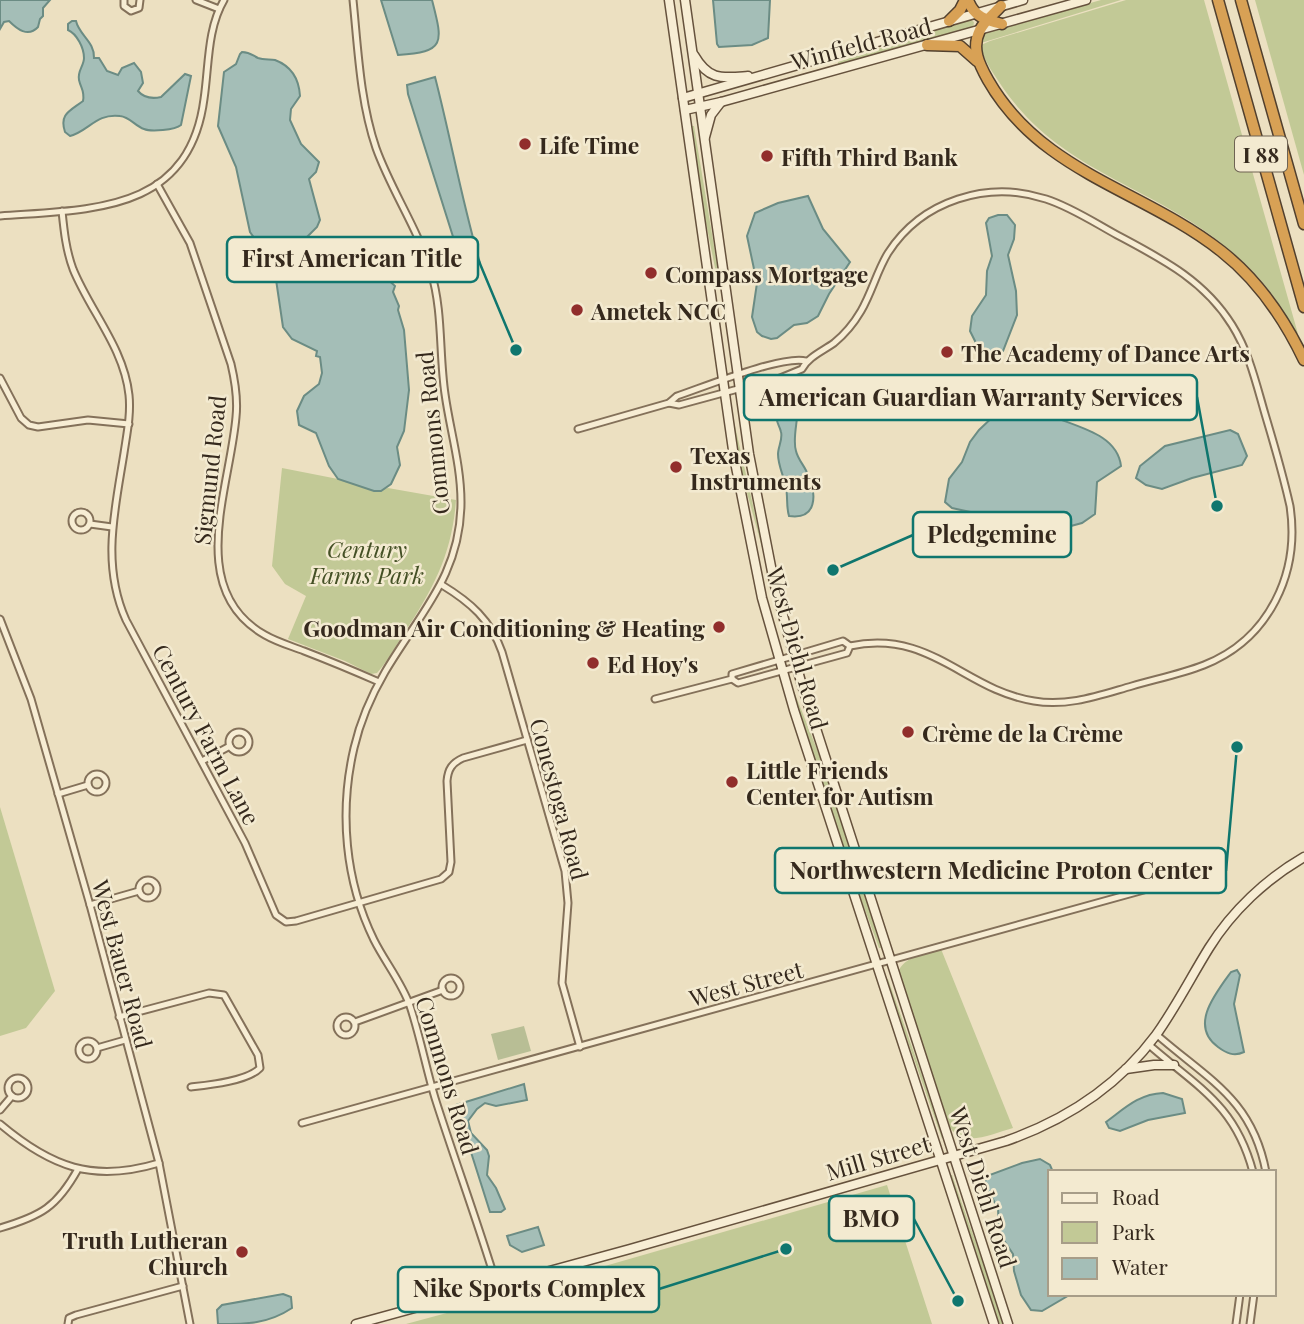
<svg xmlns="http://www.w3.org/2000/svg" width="1304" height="1324" viewBox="0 0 1304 1324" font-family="'Playfair Display',serif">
<rect width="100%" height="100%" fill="#ece0c1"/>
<g fill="#c2c996">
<path d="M1101,0H1121L981,43L984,33Z"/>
<path d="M1126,0H1204L1298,334C1290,328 1283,310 1276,300C1262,279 1244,261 1225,246C1148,183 1058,172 999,82C992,71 982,58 981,45L990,41Z"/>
<path d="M1255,0H1304V175Z"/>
<path d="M969,19L974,22L973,28L838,64V62Z"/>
<path d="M692,126H694L721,288H719L698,183Z"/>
<path d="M731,413H732L765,558L737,457Z"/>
<path d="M282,468L338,479L374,491L388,488L456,500C452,554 434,587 405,632C396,645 388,661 377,673L371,674L345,661L288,639L306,596L285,584L272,566Z"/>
<path d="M791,684L830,782L881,948H879L843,850Z"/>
<path d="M0,807L55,991L26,1028L0,1036Z"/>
<path d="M941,949L1013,1128C991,1134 961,1150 948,1124L898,973C903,956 926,954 941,949Z"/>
<path d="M886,979H888L942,1132V1139Z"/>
<path d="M950,1175H952C969,1225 988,1274 1004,1324H998Z"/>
<path d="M887,1185L932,1324H406L480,1304L518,1291Z"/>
</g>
<path fill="#b8be95" d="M524,1026L531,1051L498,1060L491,1034Z"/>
<g fill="#a4beb7" stroke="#6b8c84" stroke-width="2">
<path d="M0,0H50L43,8V16L40,19L38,27C28,38 17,29 9,21L4,22L0,29Z"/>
<path d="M381,0H432C443,43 446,52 398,55Z"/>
<path d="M713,0H770L768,38L752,45L719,47L717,44Z"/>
<path d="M72,21H76C79,35 95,42 94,58H99L107,71L118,75L122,68L134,63L141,72L143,83L138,91C144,98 152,99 161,97L185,74L191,76L181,125C175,130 151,132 144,129C135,126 130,117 120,116C96,113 89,131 70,136L65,132C59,114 70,111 83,101C85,91 81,89 79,80C77,71 84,66 84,58C84,48 77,34 68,30V24Z"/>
<path d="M242,52C250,52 252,55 258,58C264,60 270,59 275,60C291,66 299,79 300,96L291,109L290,120L301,144L319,162L316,172L309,179L320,220L317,227L307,237C323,249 342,246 359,255C365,259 380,268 384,274C388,279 390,282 395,286L393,292L399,306L398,310L404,330L409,390L404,431L397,447L400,465L391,484L381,491H374L338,479L329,466L316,433L299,425L297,411L304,396L319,384L322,373L320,357L316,356L317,351L292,339L283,327L274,266L250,232L236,167L218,126L224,72L236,64L240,54Z"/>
<path d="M435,77C451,139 462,202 480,263L470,268L461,262L408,94L407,85Z"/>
<path d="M808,196L823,229L850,262L829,294L818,316L807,323L794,325L777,338L771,339L762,336L757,332L752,317L757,283L747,236L755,213L778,203Z"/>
<path d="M998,215H1007L1015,225L1014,239L1008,255L1016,291L1017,315L1003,351L995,356L991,355L976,343L970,331L972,316L986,295L987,271L992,256L986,223L989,218Z"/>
<path d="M1008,376C1016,382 1018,395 1026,402C1054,426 1116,425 1121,466L1097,482L1095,514L1082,523L1045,533L1024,527H1000L975,513L952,508L945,502L949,479L962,462L970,442L979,430L997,413L1005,393V378Z"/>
<path d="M784,410L792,413L797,418C796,428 793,442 796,451C798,460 805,466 808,475C817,495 817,520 789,516C786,506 788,497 786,488C784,476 778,466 778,454C778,447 783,439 781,432C779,423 774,422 779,411Z"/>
<path d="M1230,430L1238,434L1247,456L1242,465L1192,478L1162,489L1146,485L1136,478L1140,466L1165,446Z"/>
<path d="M1237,970L1240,975L1234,1004L1244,1052C1234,1057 1226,1053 1218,1047C1189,1026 1215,994 1231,972Z"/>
<path d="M524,1084L527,1100L496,1106L485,1103L477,1109L468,1121L471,1133L487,1150L489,1156L487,1175L496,1188L505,1209L501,1212H490L456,1105Z"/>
<path d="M1163,1093L1182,1099L1185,1113L1148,1120L1120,1131L1109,1128L1106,1122C1125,1108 1139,1094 1163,1093Z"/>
<path d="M1040,1159L1050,1165L1053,1172H1050V1294H1071L1042,1311L1031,1310L1021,1295L1014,1271L1013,1254L999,1233L998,1208L984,1184L987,1176L1022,1163Z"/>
<path d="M538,1227L544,1245L522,1252L510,1245L507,1236Z"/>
<path d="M283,1294L291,1297L292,1308C268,1324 247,1324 218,1324L217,1310L222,1305Z"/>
</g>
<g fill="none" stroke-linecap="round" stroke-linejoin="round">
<g stroke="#84715a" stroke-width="9">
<g id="street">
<path d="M124,0V6L131,11L139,8L140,0"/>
<path d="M196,0L219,9"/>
<path d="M353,0C358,49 360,101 376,148C391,190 418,229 431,272C443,311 439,354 445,394C450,430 461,465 461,502C461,575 419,614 385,672C371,696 360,722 354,748C339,812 345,881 374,940C385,962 402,983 410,1006C420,1036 426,1068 435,1098C455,1161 478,1223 497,1286"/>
<path d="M157,184L190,243L231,364C235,381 238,399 236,417C230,488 185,590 265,635C277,642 291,646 304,651C330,661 354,671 379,682"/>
<path d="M62,211C64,231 66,250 73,269C90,311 124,348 129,395C131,414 127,433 124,453C115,510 101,564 126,620L245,843L276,915L286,922L296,921L441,879L449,872L451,862L447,781C448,769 452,763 463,758L527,740"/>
<path d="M0,216C90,209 189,214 204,99C209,66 207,29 224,0"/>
<path d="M0,378L21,418L29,425L38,427L88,420L129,424"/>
<path d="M669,403L679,405L749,386L768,383L802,369C808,357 823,351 834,343C845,334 854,323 861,311C872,292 877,271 888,253C922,200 988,180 1046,199C1071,207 1095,223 1117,235C1162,259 1204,280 1232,325C1249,352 1256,383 1265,414C1274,444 1283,475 1290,506C1300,572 1270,639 1204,665C1181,674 1156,679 1132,686C1100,695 1068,707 1034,701C964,690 931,629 850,646L847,653L738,683L732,679"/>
<path d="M578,429L669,403L677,396C704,387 782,355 806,361"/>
<circle cx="81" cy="521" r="9"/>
<path d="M90,524L112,527"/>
<path d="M442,585C470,602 491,620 502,652L565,871L568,903L562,983L580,1047"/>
<path d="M0,619L31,699L90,905L159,1163L190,1324"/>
<path d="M655,699L732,679V674L843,641L850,646"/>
<circle cx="239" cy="742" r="10"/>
<path d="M202,761L230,746"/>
<circle cx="97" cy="783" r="9"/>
<path d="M58,794L88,785"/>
<circle cx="148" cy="889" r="9"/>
<path d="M90,905L139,891"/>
<circle cx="451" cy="987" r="9"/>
<path d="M119,1017L209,993L224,995L258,1055L260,1068C248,1081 209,1085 191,1087"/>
<circle cx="346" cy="1026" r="9"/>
<path d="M355,1022L443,990"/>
<path d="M1156,1034C1207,1079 1252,1098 1266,1172"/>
<circle cx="88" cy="1050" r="9"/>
<path d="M1148,1044C1197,1087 1235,1104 1253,1172"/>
<path d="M97,1048L125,1040"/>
<circle cx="18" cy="1088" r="10"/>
<path d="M0,1110L12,1096"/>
<path d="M302,1123L1198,875"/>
<path d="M0,1124C51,1167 93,1183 159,1163"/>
<path d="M0,1228C41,1216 57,1207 78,1169"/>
<path d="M68,1324L69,1318L76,1315L183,1286"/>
<path d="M1236,1324L1240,1294"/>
<path d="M1250,1324L1254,1294"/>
</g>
</g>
<g stroke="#66523d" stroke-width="11">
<g id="secondary">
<path d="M669,0L734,457L762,598L794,710L994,1324"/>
<path d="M685,0L749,454L774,582L801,682L1008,1324"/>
<path d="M694,55C709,81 722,78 748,76"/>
<path d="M683,98L1023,0"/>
<path d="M685,110L721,102L1086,0"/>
<path d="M705,137L711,115L721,102"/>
<path d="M1126,1069L1154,1065H1174"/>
<path d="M356,1324L630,1249L1006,1141C1066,1120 1118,1086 1156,1035C1176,1007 1191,977 1209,948C1232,911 1266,879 1304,857"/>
</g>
</g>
<g stroke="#52402e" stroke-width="13">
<g id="highway">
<path d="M968,0C974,17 986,20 1002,24"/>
<path d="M1218,0L1304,307"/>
<path d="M1241,0L1304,224"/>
<path d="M1001,6C994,14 984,21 980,30C971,48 979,64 988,80C1041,173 1142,189 1221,251C1258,280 1284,318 1304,360"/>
<path d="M949,21L960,10L965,0"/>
<path d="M927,45L960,46L977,61"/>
</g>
</g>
<use href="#street" stroke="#f7edd4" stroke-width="5"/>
<use href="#secondary" stroke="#f7edd4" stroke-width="8"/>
<use href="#highway" stroke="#d8a155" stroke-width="10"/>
</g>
<g fill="#912e2c" stroke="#f3ead0" stroke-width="2.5">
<circle cx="525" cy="144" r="7"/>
<circle cx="767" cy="156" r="7"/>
<circle cx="651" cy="273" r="7"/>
<circle cx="577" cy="310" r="7"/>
<circle cx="947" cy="352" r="7"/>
<circle cx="676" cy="467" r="7"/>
<circle cx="719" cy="627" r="7"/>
<circle cx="593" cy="663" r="7"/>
<circle cx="908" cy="732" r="7"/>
<circle cx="732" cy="782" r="7"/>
<circle cx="242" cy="1252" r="7"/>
</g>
<g text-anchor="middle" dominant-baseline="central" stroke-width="5" stroke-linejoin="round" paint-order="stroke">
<rect fill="#f3ead0" stroke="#6e6353" stroke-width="2" x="1235" y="136.5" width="52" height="35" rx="5"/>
<g font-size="21" font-weight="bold" fill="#35291d">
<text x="1261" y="154">I 88</text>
</g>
<g font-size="23" fill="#35291d" stroke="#f3ead0">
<text transform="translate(861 43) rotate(-15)">Winfield Road</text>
<text transform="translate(432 433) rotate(-96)">Commons Road</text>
<text transform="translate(209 470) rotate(-84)">Sigmund Road</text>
<text transform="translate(798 648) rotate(74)">West Diehl Road</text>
<text transform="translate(207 734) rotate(62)">Century Farm Lane</text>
<text transform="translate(560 799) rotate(75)">Conestoga Road</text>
<text transform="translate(123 964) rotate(75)">West Bauer Road</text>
<text transform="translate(746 983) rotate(-15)">West Street</text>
<text transform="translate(448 1075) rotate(73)">Commons Road</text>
<text transform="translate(878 1157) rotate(-16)">Mill Street</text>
<text transform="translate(984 1187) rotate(72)">West Diehl Road</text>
</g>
<g font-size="23" font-weight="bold" fill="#35291d" stroke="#f3ead0" text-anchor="start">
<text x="539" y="144">Life Time</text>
<text x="781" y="156">Fifth Third Bank</text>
<text x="665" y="273">Compass Mortgage</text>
<text x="591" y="310">Ametek NCC</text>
<text x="961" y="352">The Academy of Dance Arts</text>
<text x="690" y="454">Texas<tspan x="690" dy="26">Instruments</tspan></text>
<text x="705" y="627" text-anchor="end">Goodman Air Conditioning &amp; Heating</text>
<text x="607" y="663">Ed Hoy's</text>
<text x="922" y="732">Crème de la Crème</text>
<text x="746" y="769">Little Friends<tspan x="746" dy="26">Center for Autism</tspan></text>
<text x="228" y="1239" text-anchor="end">Truth Lutheran<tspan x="228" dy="26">Church</tspan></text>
</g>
<g font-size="23" font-style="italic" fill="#445025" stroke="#f3ead0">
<text x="367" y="548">Century<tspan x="367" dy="26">Farms Park</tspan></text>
</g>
</g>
<path fill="none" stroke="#0f766e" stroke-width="2.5" d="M516 350L478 259M1217 506L1197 397M833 570L913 535M1237 747L1226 871M958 1301L914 1219M786 1249L659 1289"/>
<g fill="#0f766e" stroke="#f3ead0" stroke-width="2.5">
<circle cx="516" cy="350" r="7"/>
<circle cx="1217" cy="506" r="7"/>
<circle cx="833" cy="570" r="7"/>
<circle cx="1237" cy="747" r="7"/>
<circle cx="958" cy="1301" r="7"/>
<circle cx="786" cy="1249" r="7"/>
</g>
<g fill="#f3ead0" stroke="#0f766e" stroke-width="2.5">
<rect x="227" y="237" width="251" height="45" rx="7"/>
<rect x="744" y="375" width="453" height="45" rx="7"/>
<rect x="913" y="512" width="158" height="45" rx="7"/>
<rect x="775" y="848" width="451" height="45" rx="7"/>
<rect x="829" y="1196" width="85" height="45" rx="7"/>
<rect x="398" y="1267" width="261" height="45" rx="7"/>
</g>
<g font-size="24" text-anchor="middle" font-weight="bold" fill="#35291d">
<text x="352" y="267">First American Title</text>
<text x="971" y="406">American Guardian Warranty Services</text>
<text x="992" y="543">Pledgemine</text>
<text x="1001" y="879">Northwestern Medicine Proton Center</text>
<text x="871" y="1227">BMO</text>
<text x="529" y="1297">Nike Sports Complex</text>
</g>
<rect x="1048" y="1170" width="228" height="126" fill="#f3ead0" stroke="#a79d88" stroke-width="2"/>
<rect x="1062" y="1193" width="35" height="10" fill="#f7edd4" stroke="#a79d88" stroke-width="2"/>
<text x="1112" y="1205" font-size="21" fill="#35291d">Road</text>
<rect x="1062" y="1222" width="35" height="21" fill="#c2c996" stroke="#a79d88" stroke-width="2"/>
<text x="1112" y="1240" font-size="21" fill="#35291d">Park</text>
<rect x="1062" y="1258" width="35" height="21" fill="#a4beb7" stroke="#a79d88" stroke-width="2"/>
<text x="1112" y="1275" font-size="21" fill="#35291d">Water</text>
</svg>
